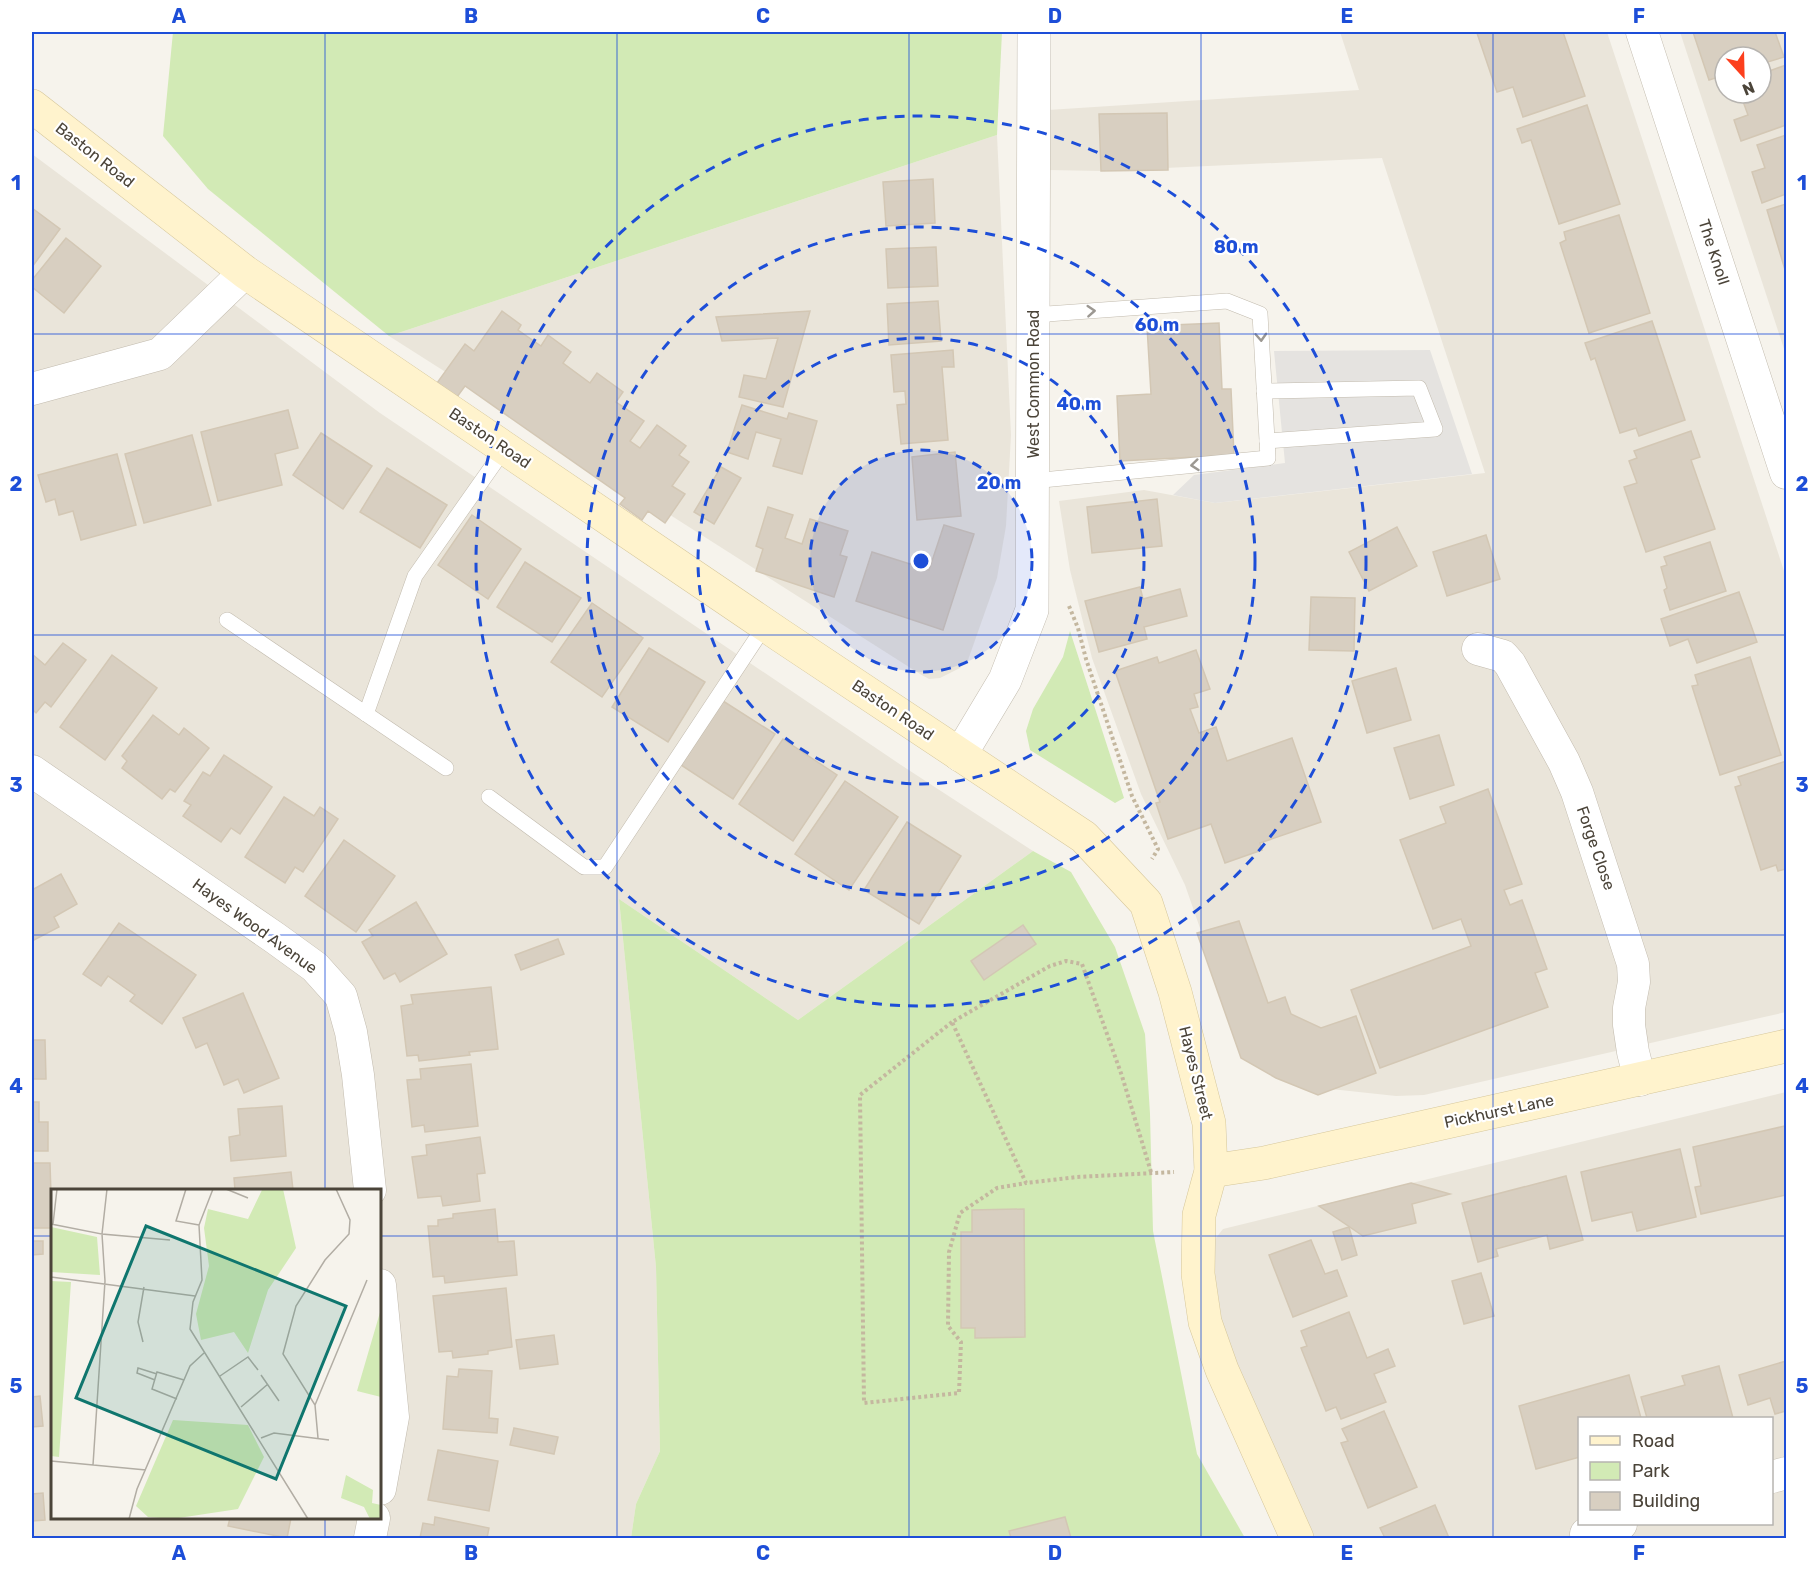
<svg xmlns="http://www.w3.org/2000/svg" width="1818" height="1570" viewBox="0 0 1818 1570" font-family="Rubik,sans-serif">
<rect width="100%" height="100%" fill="#f6f3ec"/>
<g fill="#eae5da" fill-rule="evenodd">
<path d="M1340,32H1607L1786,577V1012L1424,1095L1396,1096L1303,1086L1235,1041L1201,931L1185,885L1141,794L1092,658L1070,570L1059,501L1144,490L1215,503L1485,473L1382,158L1101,171L1049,170L1048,110L1359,90Z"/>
<path d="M1680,32H1786V355ZM1725,57H1761V93H1725Z"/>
<path d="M997,135L1011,435L1006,526L997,578L968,660L960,668L940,678L929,679L920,674L389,336Z"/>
<path d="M32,154L380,413L901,765L1033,851L798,1020L619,899L656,1267L660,1451L636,1504L631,1538H32ZM52,1190H380V1518H52Z"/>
<path d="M1786,1092V1538H1308L1225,1348L1208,1248L1223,1229ZM1580,1418H1772V1524H1580Z"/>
</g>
<g fill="#d2eab5">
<path d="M173,32H1002L997,135L389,336L208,189L163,136Z"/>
<path d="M1070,631L1124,798L1115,803L1030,750L1026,731L1033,709L1063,657Z"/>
<path d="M1033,851L1071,872L1115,947L1145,1034L1150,1114L1153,1231L1197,1454L1245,1538H631L636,1504L660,1451L656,1267L619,899L798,1020Z"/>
</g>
<path fill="#e5e3e0" d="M1430,350L1472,474L1215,503L1173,495L1194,475L1285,463L1274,351Z"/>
<g fill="#d8cfc1" stroke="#d3c7b4" stroke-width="1.5">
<path d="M1482,32H1563L1585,96L1523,117L1513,87L1497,92L1477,33Z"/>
<path d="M1693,32H1775L1784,57L1761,64V57H1725V75L1709,80Z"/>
<path d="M1786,65V125L1741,141L1734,120L1748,115L1740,93H1761V74Z"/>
<path d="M1587,105L1620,204L1559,224L1531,140L1522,143L1517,129Z"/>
<path d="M1167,113L1168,170L1101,171L1099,114Z"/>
<path d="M1786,135V194L1762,203L1752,172L1765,168L1757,145Z"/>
<path d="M933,179L935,223L886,226L883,182Z"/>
<path d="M1786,204V273L1767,210Z"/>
<path d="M32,208L60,229L32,267Z"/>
<path d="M1619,215L1650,313L1589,333L1560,243L1566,240L1564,232Z"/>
<path d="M66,238L101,266L64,313L32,287V280Z"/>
<path d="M936,247L938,286L888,288L886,249Z"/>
<path d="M938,301L941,341L889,345L887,304Z"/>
<path d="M502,311L521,325L518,330L541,346L548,335L571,352L563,363L590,383L597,373L623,392L616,402L644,421L630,441L640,448L657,425L686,446L679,455L689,462L672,486L685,494L665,523L648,511L642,520L620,504L625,498L465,386L457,397L437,383L465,344L474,351Z"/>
<path d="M810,311L783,407L739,397L744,375L766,379L778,338L722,341L716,317Z"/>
<path d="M1652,321L1685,420L1639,436L1636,428L1620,433L1595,358L1591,360L1585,343Z"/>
<path d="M1219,323L1222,389H1231L1234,455L1120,461L1117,396L1151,394L1147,326Z"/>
<path d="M953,350L954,367H942L948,440L901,444L897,405L906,404L905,391L894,392L891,355Z"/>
<path d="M742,405L787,419L789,413L817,421L802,474L773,466L781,439L756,432L748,459L727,452Z"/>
<path d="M288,410L298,448L275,454L282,485L218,501L201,432Z"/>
<path d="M1691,431L1700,457L1691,460L1715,529L1646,552L1624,487L1637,483L1629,461L1637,458L1634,451Z"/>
<path d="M321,433L372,466L343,509L293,475Z"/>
<path d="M192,435L211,505L144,523L125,454Z"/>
<path d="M955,452L961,516L917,520L912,457Z"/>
<path d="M117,454L136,525L81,540L73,511L59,515L55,499L46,502L38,475Z"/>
<path d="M721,467L741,478L714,524L694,512Z"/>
<path d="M387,468L447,505L420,548L360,512Z"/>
<path d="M1157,499L1162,546L1092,553L1087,507Z"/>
<path d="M768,507L793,515L785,538L802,544L810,519L848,531L840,555L847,557L834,597L756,571L763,549L756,546Z"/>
<path d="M472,515L521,549L488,599L438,565Z"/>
<path d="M944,525L974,534L943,630L856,601L872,552L929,570Z"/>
<path d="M1397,527L1417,566L1369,591L1349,552Z"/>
<path d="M1486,535L1500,579L1447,596L1433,552Z"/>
<path d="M1710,542L1726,591L1670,610L1664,590L1667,588L1661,567L1667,565L1664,557Z"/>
<path d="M525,562L581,598L552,642L497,607Z"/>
<path d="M1140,587L1143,599L1180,589L1187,616L1144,627L1147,639L1099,652L1085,601Z"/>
<path d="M1739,592L1757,642L1697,663L1688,639L1670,646L1661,619Z"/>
<path d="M1311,597L1355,598L1354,651L1309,650Z"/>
<path d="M592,603L643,638L602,697L551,662Z"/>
<path d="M63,643L86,660L51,707L45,702L36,713L32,709V654L45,665Z"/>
<path d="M649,648L705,682L668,742L612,707Z"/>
<path d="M1196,650L1210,689L1194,694L1198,707L1190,709L1199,733L1216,727L1227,761L1292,738L1321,822L1260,843L1262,850L1225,863L1211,824L1168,839L1156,803L1160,802L1115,671L1157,657L1159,663Z"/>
<path d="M112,655L157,688L105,760L60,727Z"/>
<path d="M1750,657L1781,755L1720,775L1692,686L1698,685L1695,675Z"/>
<path d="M1396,668L1411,720L1367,733L1352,681Z"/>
<path d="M723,701L775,734L733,799L681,765Z"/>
<path d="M153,715L179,735L184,728L209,748L175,792L170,789L162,799L122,768L127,761L122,756Z"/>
<path d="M1439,735L1454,785L1410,799L1394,748Z"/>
<path d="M783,739L837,775L793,841L739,804Z"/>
<path d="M224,755L272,787L240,834L231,828L221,842L183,816L191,805L184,801L203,772L210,776Z"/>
<path d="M1786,761V869L1778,871L1776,865L1761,870L1735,787L1741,785L1738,777Z"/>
<path d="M845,781L898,817L849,890L795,854Z"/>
<path d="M1488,789L1522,884L1504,890L1510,905L1522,900L1547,969L1535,973L1548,1007L1380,1068L1351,990L1471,946L1461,919L1433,929L1400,840L1446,823L1440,807Z"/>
<path d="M284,797L314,816L320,807L338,819L303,872L295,867L285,883L245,857Z"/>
<path d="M907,822L961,856L919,924L864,890Z"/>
<path d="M344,840L395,876L356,932L305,896Z"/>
<path d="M61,874L77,904L54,917L59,927L32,941V890Z"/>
<path d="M416,902L447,954L400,982L395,973L384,979L362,942L373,936L369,930Z"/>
<path d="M1239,921L1268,1003L1285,997L1291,1014L1321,1028L1356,1016L1376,1073L1318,1095L1276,1078L1241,1058L1197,933Z"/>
<path d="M119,923L196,975L162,1024L130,1001L135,995L108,976L101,986L83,974Z"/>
<path d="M1023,925L1036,944L984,980L971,961Z"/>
<path d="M558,939L564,954L521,970L515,955Z"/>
<path d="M491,987L498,1049L469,1052L470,1055L419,1061L418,1055L407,1056L401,1006L413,1004L411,995Z"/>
<path d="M243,993L279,1078L244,1093L238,1079L224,1085L207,1043L196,1048L183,1018Z"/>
<path d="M32,1040H45L46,1079H32Z"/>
<path d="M471,1064L478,1126L425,1132L424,1125L412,1127L407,1080L421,1079L420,1069Z"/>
<path d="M32,1102H39V1122H48V1151H32Z"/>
<path d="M282,1106L286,1156L231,1161L229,1137L240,1135L238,1109Z"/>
<path d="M1785,1126L1786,1195L1701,1214L1695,1187L1701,1186L1693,1147Z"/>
<path d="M480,1137L485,1173L477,1174L480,1201L443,1206L441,1196L418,1198L412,1157L427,1155L426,1145Z"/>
<path d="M1680,1149L1696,1217L1637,1231L1632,1212L1592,1221L1581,1172Z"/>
<path d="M32,1163H50L52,1228H32Z"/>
<path d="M291,1172L293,1190H235L234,1178Z"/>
<path d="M1566,1176L1583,1240L1550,1249L1547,1235L1496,1249L1498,1256L1478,1262L1462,1203Z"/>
<path d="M1411,1183L1450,1194L1412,1204L1416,1223L1363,1236L1319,1206Z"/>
<path d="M495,1209L498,1242L514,1241L517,1275L445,1283L444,1276L433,1277L428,1226H438V1220L453,1218V1214Z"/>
<path d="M1024,1209L1025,1337L975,1338V1328H961V1232H972V1210Z"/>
<path d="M1349,1227L1357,1255L1342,1260L1333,1232Z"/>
<path d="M1311,1240L1325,1274L1337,1270L1347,1296L1293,1317L1269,1255Z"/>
<path d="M32,1241H43V1254L32,1255Z"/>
<path d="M1481,1273L1494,1316L1464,1324L1452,1281Z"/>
<path d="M506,1288L512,1347L488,1351V1354L453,1358L452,1351L439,1352L433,1296Z"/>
<path d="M1349,1312L1367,1358L1388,1349L1395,1366L1374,1374L1386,1402L1341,1419L1336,1407L1326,1411L1301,1348L1307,1346L1301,1331Z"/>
<path d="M554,1335L558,1364L520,1369L516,1340Z"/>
<path d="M1786,1361V1411L1775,1414L1770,1398L1748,1405L1739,1375Z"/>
<path d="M1719,1366L1733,1418H1647L1641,1397L1685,1385L1682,1376Z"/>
<path d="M459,1369L492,1371L489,1418L498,1419L497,1433L443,1429L447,1376L458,1377Z"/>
<path d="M1629,1375L1641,1418H1580V1457L1536,1469L1519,1406Z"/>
<path d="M40,1396L43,1426L32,1427V1397Z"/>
<path d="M1384,1411L1417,1487L1368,1508L1341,1443L1348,1441L1342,1429Z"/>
<path d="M514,1428L558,1437L554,1454L510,1445Z"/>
<path d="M438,1450L498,1461L489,1511L428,1500Z"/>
<path d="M43,1493L45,1520L32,1521V1494Z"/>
<path d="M1435,1505L1449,1538H1385L1380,1528Z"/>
<path d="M435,1517L489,1528L487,1538H420L423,1523L434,1525Z"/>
<path d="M1065,1517L1071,1538H1011L1009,1531Z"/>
<path d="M230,1518H291L287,1538L228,1526Z"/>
</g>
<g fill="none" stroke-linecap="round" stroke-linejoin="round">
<g stroke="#c2bbae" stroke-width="16">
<g id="service">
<path d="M1264,391L1419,388L1435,429L1267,441"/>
<path d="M1032,481L1268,458L1260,314L1227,301L1033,315"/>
<path d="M227,620L446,768"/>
<path d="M366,714L415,576L505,448"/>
<path d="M489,797L584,867H605L766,624"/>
</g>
</g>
<g stroke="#c2bbae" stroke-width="33">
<g id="minor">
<path d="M1642,32L1786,473"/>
<path d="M32,389L160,354L245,272"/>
<path d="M1478,649L1503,656L1510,664L1564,762L1577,792L1633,964L1634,982L1629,1008V1025L1633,1052L1640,1080"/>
<path d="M32,771L275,938L315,967L341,996L351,1032L358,1075L370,1190"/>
<path d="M380,1285L393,1417L380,1489"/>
<path d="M1772,1477L1786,1473"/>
<path d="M1586,1534L1621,1524"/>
<path d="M370,1538L374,1518"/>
</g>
</g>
<g stroke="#c2bbae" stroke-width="34">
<path id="tertiary" d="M960,755L1005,680L1032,610L1034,32"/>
</g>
<g stroke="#d6c79b" stroke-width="34">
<g id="secondary">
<path d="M32,106L245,272L780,635L1084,837L1146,903L1175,992L1209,1123L1211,1171L1199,1215L1198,1274L1205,1322L1222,1370L1297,1538"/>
<path d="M1211,1171L1264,1163L1786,1046"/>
</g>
</g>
<g stroke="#c4b79f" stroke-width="4" stroke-dasharray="3 3" stroke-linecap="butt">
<path d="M1069,606L1078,628L1086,659L1132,796L1158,849L1152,859"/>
<path d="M952,1022L860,1095L864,1403L959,1393L961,1342L948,1326L949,1252L960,1213L997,1188L1026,1183"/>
<path d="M1151,1172L1122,1076L1082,964L1066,961L1050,966L952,1022L1026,1183L1077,1177L1174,1172"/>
</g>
<use href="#service" stroke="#fff" stroke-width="15"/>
<use href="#minor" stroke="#fff" stroke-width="32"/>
<use href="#tertiary" stroke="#fff" stroke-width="33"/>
<use href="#secondary" stroke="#fff3cd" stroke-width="33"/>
</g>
<defs><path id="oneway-chevron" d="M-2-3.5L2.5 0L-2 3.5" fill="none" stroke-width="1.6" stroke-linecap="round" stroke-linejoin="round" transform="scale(1.5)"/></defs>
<g stroke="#9c9892">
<use href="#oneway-chevron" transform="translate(1091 311) rotate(-4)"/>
<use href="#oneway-chevron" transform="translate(1261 337) rotate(87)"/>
<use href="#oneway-chevron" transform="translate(1195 465) rotate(174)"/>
</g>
<path fill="none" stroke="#1d4ed8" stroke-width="1.5" stroke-opacity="0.55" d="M325,32V1190M617,32V1538M909,32V1538M1201,32V1538M1493,32V1538M32,334H1786M32,635H1786M32,935H1786M32,1236H52M380,1236H1786M325,1518V1538"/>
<circle cx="921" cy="561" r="111" fill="#1d4ed8" fill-opacity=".12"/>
<g fill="none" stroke="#1d4ed8" stroke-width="3" stroke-dasharray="10 8">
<circle cx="921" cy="561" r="111"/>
<circle cx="921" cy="561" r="223"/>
<circle cx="921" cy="561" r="334"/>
<circle cx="921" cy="561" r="445"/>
</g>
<g text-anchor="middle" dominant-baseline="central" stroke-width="4.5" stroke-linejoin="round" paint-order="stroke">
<g font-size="16" fill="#4b4439" stroke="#fff">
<text transform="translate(95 155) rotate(38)">Baston Road</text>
<text transform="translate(1714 252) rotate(72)">The Knoll</text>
<text transform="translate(1033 384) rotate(-90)">West Common Road</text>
<text transform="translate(490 438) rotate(34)">Baston Road</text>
<text transform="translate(893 710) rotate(34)">Baston Road</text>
<text transform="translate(1596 848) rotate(71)">Forge Close</text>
<text transform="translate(255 926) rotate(36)">Hayes Wood Avenue</text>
<text transform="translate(1196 1073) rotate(76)">Hayes Street</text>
<text transform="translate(1499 1111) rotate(-12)">Pickhurst Lane</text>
</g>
</g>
<g transform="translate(51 1189)">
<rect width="330" height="330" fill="#f6f3ec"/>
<path d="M232,0L245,59L217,101L197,164L183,143L150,151L145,125L158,77L153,39L157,20L197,30L211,1ZM0,38L46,48L49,86L0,83ZM0,92L20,93L8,268L0,267ZM330,120V208L306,202ZM122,231L197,236L213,268L187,320L121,330L97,328L85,317ZM295,286L322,301L321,314L330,316V330H319L313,318L290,309Z" fill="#d2eab5"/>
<path fill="none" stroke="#b2ada4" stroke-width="1.5" d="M56,0L51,45L119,51M135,0L125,32L148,36M162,0L148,36L151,91L142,113L139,140L257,330M175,0L197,9M0,35L51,45L54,92L42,276M2,35L6,0M0,88L144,107M92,153L87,133L93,98M210,186L228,212M169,187L197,168L207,181M104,191L86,184L87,179L106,185M126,210L101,200L106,183L133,191M264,216L316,91M190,218L217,195M210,249L223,244L278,251M267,249L264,216L232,165L245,117L274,71L298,45L299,31L285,0M0,272L95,281M78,330L86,300L139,177L153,164"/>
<path fill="#0f766e" fill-opacity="0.15" stroke="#0f766e" stroke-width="3" d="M95,37L295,117L225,290L25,209Z"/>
<rect width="330" height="330" fill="none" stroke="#4b4439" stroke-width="3"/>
</g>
<circle cx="921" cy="561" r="9" fill="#1d4ed8" stroke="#fff" stroke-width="3"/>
<g font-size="18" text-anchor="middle" font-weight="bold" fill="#1d4ed8" stroke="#fff" stroke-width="4.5" stroke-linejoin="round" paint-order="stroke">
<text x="1236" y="253">80 m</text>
<text x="1157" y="331">60 m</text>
<text x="1079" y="410">40 m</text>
<text x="999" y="489">20 m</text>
</g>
<rect width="1818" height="1570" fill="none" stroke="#ffffff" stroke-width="66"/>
<rect x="1578" y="1417" width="195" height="108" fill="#ffffff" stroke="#b7b4b0" stroke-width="1.5"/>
<rect x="1590" y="1436" width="30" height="9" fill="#fff3cd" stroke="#b7b4b0" stroke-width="1.5"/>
<text x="1632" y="1447" font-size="18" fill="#4b4439">Road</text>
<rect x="1590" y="1462" width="30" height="18" fill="#d2eab5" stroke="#b7b4b0" stroke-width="1.5"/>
<text x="1632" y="1477" font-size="18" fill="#4b4439">Park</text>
<rect x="1590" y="1492" width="30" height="18" fill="#d8cfc1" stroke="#b7b4b0" stroke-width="1.5"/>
<text x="1632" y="1507" font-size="18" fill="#4b4439">Building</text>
<g transform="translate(1743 75) rotate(158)"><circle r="28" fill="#ffffff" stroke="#b7b4b0" stroke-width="1.5"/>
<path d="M0-4.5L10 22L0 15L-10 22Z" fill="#fc3f1d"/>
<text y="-9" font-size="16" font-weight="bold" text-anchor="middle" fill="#4b4439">N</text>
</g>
<rect x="33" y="33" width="1752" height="1504" fill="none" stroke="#1d4ed8" stroke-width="2"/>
<g font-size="20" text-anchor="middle" font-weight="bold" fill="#1d4ed8">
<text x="179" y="23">A</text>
<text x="471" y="23">B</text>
<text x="763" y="23">C</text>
<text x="1055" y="23">D</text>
<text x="1347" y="23">E</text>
<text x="1639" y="23">F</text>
<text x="16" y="190">1</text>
<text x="1802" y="190">1</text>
<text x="16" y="491">2</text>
<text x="1802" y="491">2</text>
<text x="16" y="792">3</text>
<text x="1802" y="792">3</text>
<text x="16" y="1093">4</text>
<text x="1802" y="1093">4</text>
<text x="16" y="1393">5</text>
<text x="1802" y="1393">5</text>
<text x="179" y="1560">A</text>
<text x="471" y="1560">B</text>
<text x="763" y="1560">C</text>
<text x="1055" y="1560">D</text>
<text x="1347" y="1560">E</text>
<text x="1639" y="1560">F</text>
</g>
</svg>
